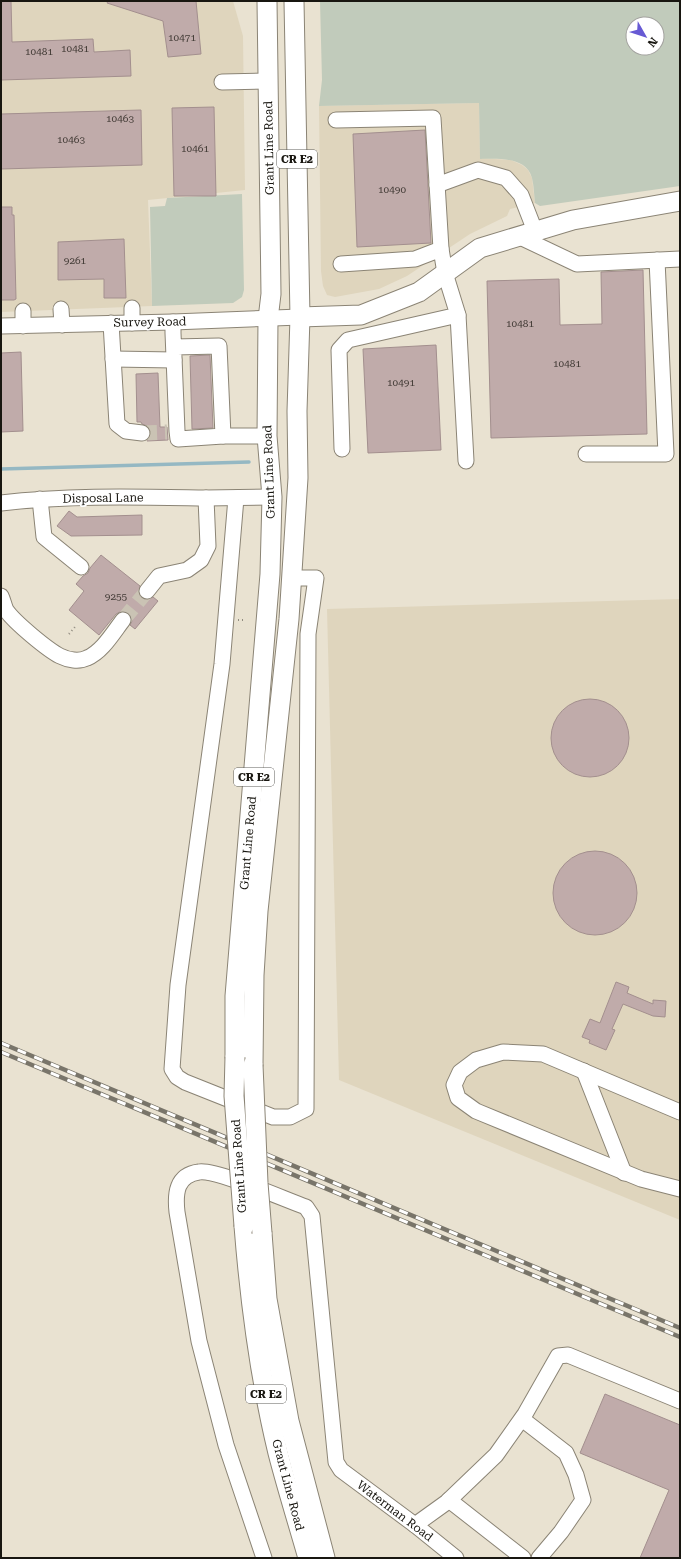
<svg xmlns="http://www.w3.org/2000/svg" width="681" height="1559" viewBox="0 0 681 1559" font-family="'Roboto Serif',serif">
<rect width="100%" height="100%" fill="#e9e2d1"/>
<g fill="#dfd5bd">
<path d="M1,1H233L243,36L245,190L148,200L152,306L1,312Z"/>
<path d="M479,103L480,158L511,160L522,165L528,170L532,178L535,203L510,209L507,216L470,234L407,276L379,289L335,297L327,295L323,286L321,271L319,106Z"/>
<path d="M680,599V1220L339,1080L327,609Z"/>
</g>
<g fill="#c1cbbb" fill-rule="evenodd">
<path d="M320,1H680V186L540,206L535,203C534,195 534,186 532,178C526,156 497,159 480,159L479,103L319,106L322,80ZM633,24H657V48H633Z"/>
<path d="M242,194L244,290L242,297L233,303L152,306L150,207L165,206L167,198Z"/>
</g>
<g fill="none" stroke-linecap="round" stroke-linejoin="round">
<path stroke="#95b8c3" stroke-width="3.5" d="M1,469L249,462"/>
</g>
<g fill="#c0abaa" stroke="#a38f8e">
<path d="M1,1H11L12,42L93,39L94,52L130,50L131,76L1,80Z"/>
<path d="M108,1H196L201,54L168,57L163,21L107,3Z"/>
<path d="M214,107L216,196H174L172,108Z"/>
<path d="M141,110L142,165L1,169V114Z"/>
<path d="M425,130L431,243L357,247L353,134Z"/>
<path d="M1,207H12V215H14L16,299L14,300H1Z"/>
<path d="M124,239L126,298H104V279L58,280V242Z"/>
<path d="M643,270L647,434L491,438L487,281L559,279L560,325L602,324L601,272Z"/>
<path d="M436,345L441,450L368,453L363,349Z"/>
<path d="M21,352L23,431L1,432V353Z"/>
<path d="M210,355L213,428L192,429L190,356Z"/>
<path d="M158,373L160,427H167L168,440L147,441L151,434L150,429L147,426L142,424L141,422H137L136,374Z"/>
<path d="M69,511L77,517L142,515V535L71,536L57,526Z"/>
<path d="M101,555L140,586L139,594L141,598L146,600L153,597L158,601L135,629L130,625L132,621L129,613L124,611L120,612L116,614L99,635L69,610L84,591L76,584L83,576L88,573L90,568Z"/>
<circle cx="590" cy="738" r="39"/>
<circle cx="595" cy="893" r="42"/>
<path d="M616,982L629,987L627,993L653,1004V1000L666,1001L665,1017L653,1016L623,1004L612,1029L615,1030L606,1050L589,1043L590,1040L582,1037L590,1019L600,1023Z"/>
<path d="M605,1394L680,1425V1558H640L669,1490L580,1453Z"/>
</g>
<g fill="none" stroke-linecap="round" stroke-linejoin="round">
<g stroke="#cac3b4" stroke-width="15" stroke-dasharray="15 8" stroke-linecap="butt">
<path d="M142,433L167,432"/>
<path d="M123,620L147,591"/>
</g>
<g stroke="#8b8475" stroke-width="17">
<g id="minor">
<path d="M222,82L268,81"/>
<path d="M336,120L433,118L441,249"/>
<path d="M437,185L478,170L506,178L521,195L535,231"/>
<path d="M518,236L577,264L680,259"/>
<path d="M341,264L415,259L441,249L445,273L458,315L348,340L339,350L342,449"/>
<path d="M61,309L62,325"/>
<path d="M458,315L466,461"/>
<path d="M173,322V333L177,431L178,439L223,436L219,346L174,347"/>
<path d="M111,323L117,424L126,431L142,433"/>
<path d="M132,323V308"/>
<path d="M1,326L173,322L300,317"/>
<path d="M23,326V311"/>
<path d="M113,359L174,360"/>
<path d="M223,436H267"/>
<path d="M586,454H666L657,260"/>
<path d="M206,498L272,497"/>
<path d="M236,498L222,664L178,985L172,1069L177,1077L185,1082L273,1117H290L306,1109L308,634L316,578H291"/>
<path d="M40,499L44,537L81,567"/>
<path d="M1,503C69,495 138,497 206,498L208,546L201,560L187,570L159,576L147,591"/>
<path d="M1,596C3,600 4,606 6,610C14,622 48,650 60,656C68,660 79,662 87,658C102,652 113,633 123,620"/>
<path d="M584,1071L624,1173"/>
<path d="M680,1112L543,1054L503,1052L476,1060L460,1072L454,1085L458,1098L476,1111L641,1179L680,1189"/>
<path d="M522,1419L566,1453L576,1475L583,1500L561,1532L539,1558"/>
<path d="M449,1500L523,1558"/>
<path d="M415,1525L447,1502L496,1455L525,1414L558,1356L568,1355L680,1401"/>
<path d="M264,1558L226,1445L199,1341L177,1212C175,1194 176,1175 199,1172C216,1169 286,1200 306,1207L312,1216L336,1462L341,1470L415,1525L456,1558"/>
</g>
</g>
<g stroke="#8b8475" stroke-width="21">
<g id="major">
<path d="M300,317L361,315L419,292L480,248L573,220L680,201"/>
<path d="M235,1057V996L270,574L272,497L267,436L268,319L271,294L267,1"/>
<path d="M253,1065L254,975L258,911L289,619L298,478L297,411L300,317L294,1"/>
<path d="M244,1226C250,1302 260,1379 278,1453C287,1488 298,1523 308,1558"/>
<path d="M262,1233L267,1299L289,1421L325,1558"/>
</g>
</g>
<g stroke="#918c80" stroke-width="2" stroke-dasharray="1 3" stroke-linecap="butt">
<path d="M238,620H244"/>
<path d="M69,634L75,627"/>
</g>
<use href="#minor" stroke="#fff" stroke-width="15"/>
<use href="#major" stroke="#fff" stroke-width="19"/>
<g stroke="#79756a" stroke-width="4.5">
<g id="rail">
<path d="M1,1043L680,1328"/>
<path d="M1,1052L680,1337"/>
</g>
</g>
<use href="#rail" stroke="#fff" stroke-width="3" stroke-dasharray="9" stroke-linecap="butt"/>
<g stroke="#8b8475" stroke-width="21" stroke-linecap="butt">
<g id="major-bridge">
<path d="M235,1057L234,1096L244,1226"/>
<path d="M253,1065L258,1183L262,1233"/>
</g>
</g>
<use href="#major-bridge" stroke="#fff" stroke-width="19"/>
</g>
<g text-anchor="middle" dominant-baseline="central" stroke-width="3.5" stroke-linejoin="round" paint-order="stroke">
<g font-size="10" fill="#423b36">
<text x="182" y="37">10471</text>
<text x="75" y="48">10481</text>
<text x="39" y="51">10481</text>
<text x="120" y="118">10463</text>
<text x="71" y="139">10463</text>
<text x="195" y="148">10461</text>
<text x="392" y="189">10490</text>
<text x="75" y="260">9261</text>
<text x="520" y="323">10481</text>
<text x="567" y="363">10481</text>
<text x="401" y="382">10491</text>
<text x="116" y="596">9255</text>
</g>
<g fill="#fff" stroke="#5d5c58" stroke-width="1">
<rect x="277" y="150" width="40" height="18" rx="3"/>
<rect x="234" y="768" width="40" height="18" rx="3"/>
<rect x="246" y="1385" width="40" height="18" rx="3"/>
</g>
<g font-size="11" font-weight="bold" fill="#181610">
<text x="297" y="159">CR E2</text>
<text x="254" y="777">CR E2</text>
<text x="266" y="1394">CR E2</text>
</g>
<g font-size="12" fill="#181610" stroke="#fff">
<text transform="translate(269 148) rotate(-91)">Grant Line Road</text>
<text transform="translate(150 322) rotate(-1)">Survey Road</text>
<text transform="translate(269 472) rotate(-92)">Grant Line Road</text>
<text transform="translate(103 498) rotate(-1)">Disposal Lane</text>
<text transform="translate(248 843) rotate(-85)">Grant Line Road</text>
<text transform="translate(239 1166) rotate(-94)">Grant Line Road</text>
<text transform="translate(288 1485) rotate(75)">Grant Line Road</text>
<text transform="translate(395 1511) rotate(37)">Waterman Road</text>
</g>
</g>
<rect width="681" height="1559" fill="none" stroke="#181610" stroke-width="4"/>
<g transform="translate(645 36) rotate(129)"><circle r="19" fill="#ffffff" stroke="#a3a29f"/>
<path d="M0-3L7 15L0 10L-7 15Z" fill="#675ad4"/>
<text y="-6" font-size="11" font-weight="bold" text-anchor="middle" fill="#181610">N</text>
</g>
</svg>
